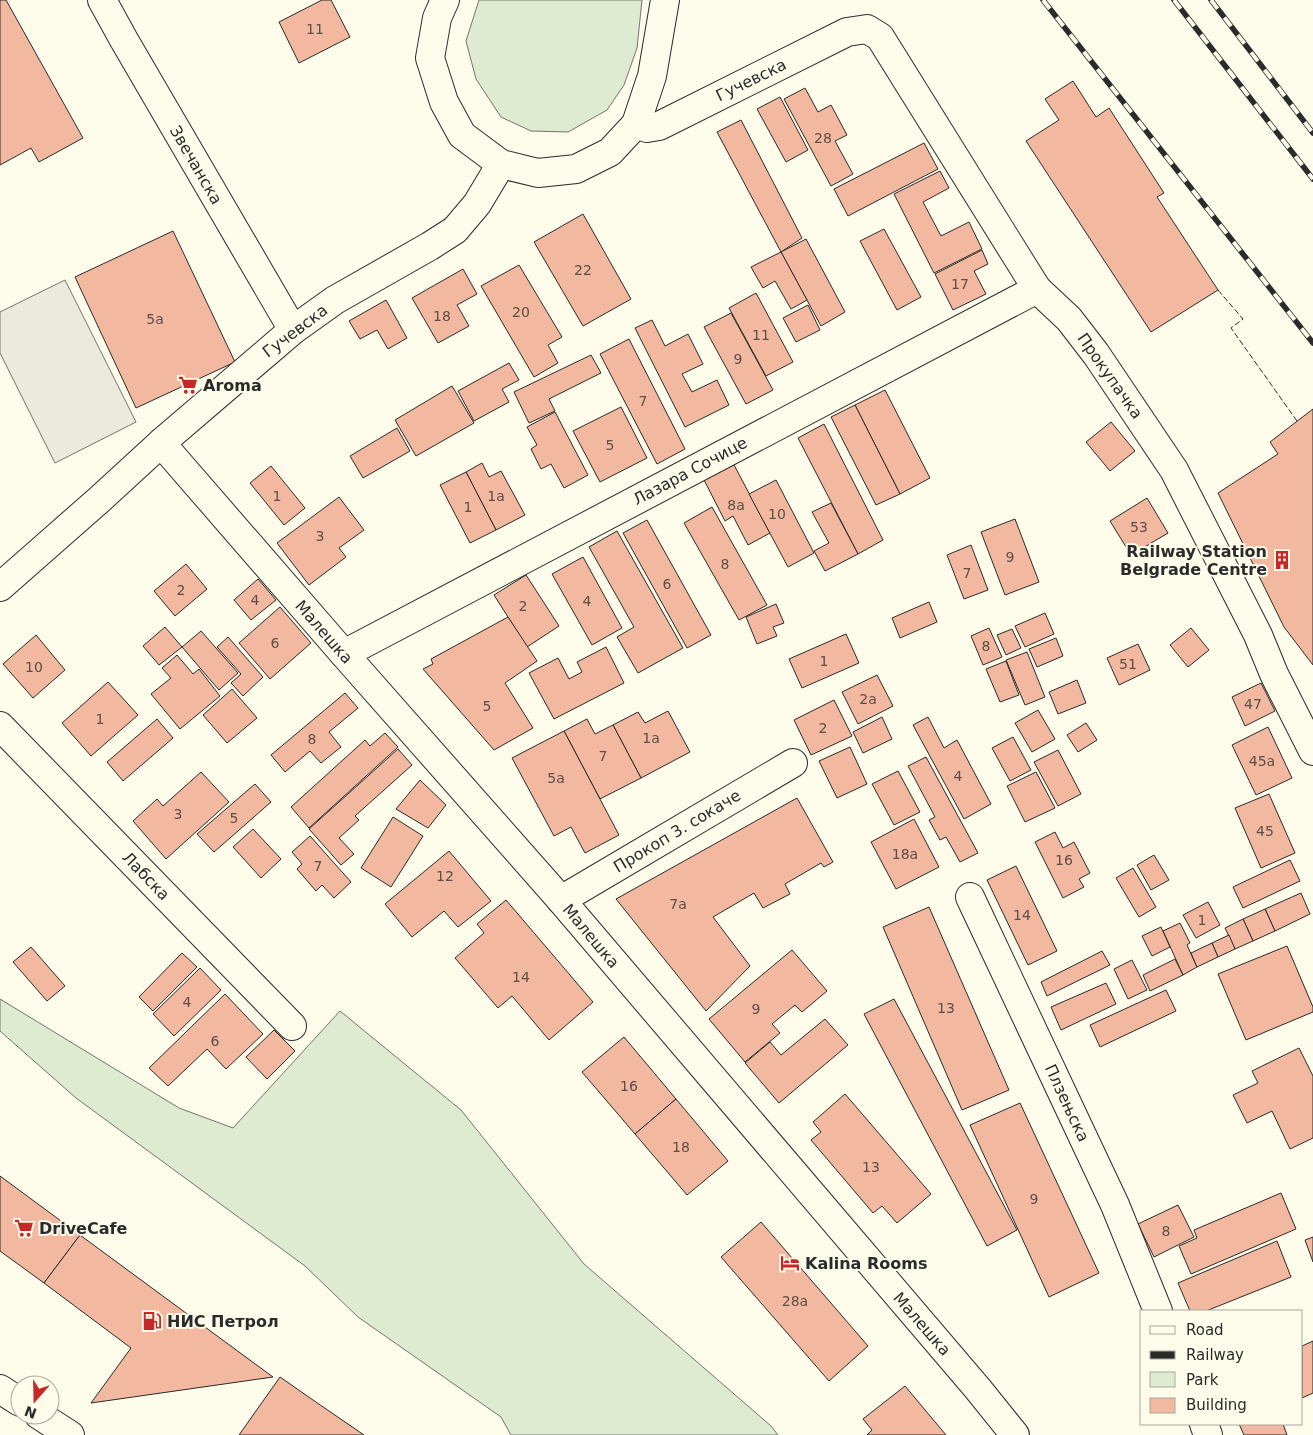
<svg xmlns="http://www.w3.org/2000/svg" width="1313" height="1435" viewBox="0 0 1313 1435" font-family="'DejaVu Sans',sans-serif">
<rect width="100%" height="100%" fill="#fdfbea"/>
<g fill="#deebd1" stroke="#74746e">
<path d="M479,0H642L637,48L624,85L607,110L568,132L531,131L501,117L476,79L466,41Z"/>
<path d="M0,999L179,1108L233,1128L340,1011L461,1110L584,1264L771,1426L778,1435H511L501,1417L358,1317L305,1266L76,1098L0,1031Z"/>
</g>
<path fill="#eceadb" stroke="#74746e" d="M65,280L136,422L55,463L0,353V312Z"/>
<g fill="#f2b8a0" stroke="#2b2b2b">
<path d="M0,0H6L83,138L39,162L31,148L0,165Z"/>
<path d="M322,0H331L350,37L299,63L279,22Z"/>
<path d="M1073,81L1096,117L1109,108L1164,193L1157,197L1218,290L1151,332L1026,141L1059,120L1045,99Z"/>
<path d="M805,88L818,112L831,105L847,135L835,141L853,174L831,186L784,99Z"/>
<path d="M780,97L808,150L786,162L757,109Z"/>
<path d="M741,120L802,238L781,252L717,132Z"/>
<path d="M924,143L938,169L848,216L834,189Z"/>
<path d="M940,171L949,188L923,202L941,236L969,222L982,249L934,273L894,194Z"/>
<path d="M583,214L631,299L583,326L534,242Z"/>
<path d="M884,229L921,297L897,310L860,241Z"/>
<path d="M173,231L235,362L136,408L75,277Z"/>
<path d="M806,239L845,312L821,326L781,252Z"/>
<path d="M982,250L988,264L974,271L986,294L953,310L935,274Z"/>
<path d="M781,252L807,300L791,309L775,281L763,288L751,267Z"/>
<path d="M519,265L562,337L548,345L558,363L534,377L481,286Z"/>
<path d="M463,269L477,294L457,305L469,326L438,343L412,298Z"/>
<path d="M756,293L793,362L766,376L729,308Z"/>
<path d="M386,300L407,338L388,349L377,330L360,339L349,321Z"/>
<path d="M808,305L820,330L796,342L783,318Z"/>
<path d="M731,313L773,390L746,404L704,327Z"/>
<path d="M652,320L665,346L688,334L703,364L682,374L692,392L717,380L729,405L685,427L635,328Z"/>
<path d="M629,339L685,449L657,464L600,354Z"/>
<path d="M591,355L601,373L549,399L555,411L529,423L514,392Z"/>
<path d="M509,363L519,380L502,389L509,402L474,421L458,391Z"/>
<path d="M452,386L474,423L416,456L395,420Z"/>
<path d="M885,390L930,478L900,494L855,405Z"/>
<path d="M855,405L900,494L876,505L831,417Z"/>
<path d="M621,407L647,458L600,482L573,431Z"/>
<path d="M1313,409V665L1284,627L1218,493L1278,454L1270,442Z"/>
<path d="M555,412L588,475L564,488L551,464L541,469L531,449L537,445L527,427Z"/>
<path d="M1111,422L1135,451L1110,471L1086,442Z"/>
<path d="M824,424L883,540L858,554L798,438Z"/>
<path d="M397,428L410,451L363,478L350,456Z"/>
<path d="M482,463L489,477L501,471L525,515L496,530L466,472Z"/>
<path d="M733,463L770,533L748,545L733,516L725,521L703,478Z"/>
<path d="M271,466L305,508L284,525L250,483Z"/>
<path d="M466,472L496,530L470,543L440,485Z"/>
<path d="M776,480L814,553L788,567L749,494Z"/>
<path d="M339,497L364,530L339,548L346,557L309,585L277,543Z"/>
<path d="M1147,498L1168,533L1131,555L1110,521Z"/>
<path d="M831,503L858,554L825,571L814,551L829,543L812,512Z"/>
<path d="M712,507L767,605L739,620L684,523Z"/>
<path d="M1015,519L1039,582L1005,595L981,532Z"/>
<path d="M647,520L711,635L687,648L623,533Z"/>
<path d="M617,531L683,648L638,673L617,637L634,627L589,547Z"/>
<path d="M971,545L988,590L964,599L947,555Z"/>
<path d="M583,557L622,628L592,645L552,574Z"/>
<path d="M186,564L207,589L175,616L154,591Z"/>
<path d="M526,575L559,626L527,647L494,595Z"/>
<path d="M258,579L276,600L251,620L234,600Z"/>
<path d="M929,602L937,622L900,638L892,618Z"/>
<path d="M776,604L784,623L773,627L777,636L757,644L746,617Z"/>
<path d="M280,607L311,643L270,679L239,643Z"/>
<path d="M1045,613L1054,634L1025,647L1015,626Z"/>
<path d="M508,617L537,661L505,683L533,728L494,750L423,669L433,664L431,659Z"/>
<path d="M165,627L182,647L159,665L143,646Z"/>
<path d="M989,628L1002,657L983,665L971,636Z"/>
<path d="M1191,628L1209,650L1188,667L1170,645Z"/>
<path d="M1012,629L1021,648L1006,655L997,635Z"/>
<path d="M201,631L238,673L219,690L182,647Z"/>
<path d="M846,634L859,663L802,688L789,659Z"/>
<path d="M36,635L65,670L33,698L3,664Z"/>
<path d="M228,637L263,677L243,696L231,683L241,674L217,647Z"/>
<path d="M1056,638L1063,656L1037,667L1029,649Z"/>
<path d="M1138,644L1150,670L1119,685L1107,658Z"/>
<path d="M606,647L624,683L554,719L529,673L558,658L569,679L582,672L577,662Z"/>
<path d="M1027,652L1045,697L1025,705L1006,660Z"/>
<path d="M177,655L193,674L199,669L220,696L180,729L151,694L171,678L162,668Z"/>
<path d="M1006,661L1019,695L1000,702L986,669Z"/>
<path d="M877,675L893,706L858,724L842,692Z"/>
<path d="M1077,680L1086,703L1058,714L1049,692Z"/>
<path d="M108,682L138,715L91,756L62,723Z"/>
<path d="M1261,683L1275,711L1245,726L1232,697Z"/>
<path d="M232,689L257,718L227,743L203,715Z"/>
<path d="M345,693L358,708L329,732L341,747L321,763L310,751L285,772L271,755Z"/>
<path d="M834,700L852,736L811,755L794,720Z"/>
<path d="M1038,710L1055,739L1032,752L1015,723Z"/>
<path d="M668,711L690,752L641,778L613,725L638,712L645,723Z"/>
<path d="M882,717L892,739L863,753L853,732Z"/>
<path d="M928,717L944,748L957,740L991,804L964,819L913,725Z"/>
<path d="M157,719L173,738L123,781L107,762Z"/>
<path d="M587,719L595,734L613,725L641,778L600,799L564,731Z"/>
<path d="M1086,723L1097,740L1078,752L1067,735Z"/>
<path d="M1268,727L1292,778L1256,795L1232,745Z"/>
<path d="M564,731L619,835L585,853L571,827L554,836L512,758Z"/>
<path d="M385,733L398,747L309,828L291,807L365,740L370,746Z"/>
<path d="M1013,737L1031,770L1010,781L992,748Z"/>
<path d="M850,747L867,784L837,798L819,761Z"/>
<path d="M398,749L412,765L355,816L359,820L339,838L354,854L341,865L309,829Z"/>
<path d="M1058,750L1081,794L1058,806L1034,762Z"/>
<path d="M926,757L978,853L960,862L946,837L940,840L929,820L935,817L908,766Z"/>
<path d="M898,771L920,812L894,825L872,784Z"/>
<path d="M201,772L229,802L166,859L133,821L157,799L163,806Z"/>
<path d="M1036,772L1055,808L1025,822L1007,786Z"/>
<path d="M420,780L446,805L428,828L396,809Z"/>
<path d="M255,784L271,802L214,852L197,834Z"/>
<path d="M1269,794L1295,853L1261,868L1235,808Z"/>
<path d="M797,798L833,862L824,867L821,863L785,884L790,894L763,908L754,893L713,917L750,966L706,1011L616,899Z"/>
<path d="M393,817L423,836L391,887L361,868Z"/>
<path d="M914,819L939,867L896,889L871,842Z"/>
<path d="M253,829L281,859L261,878L233,847Z"/>
<path d="M1055,832L1063,848L1074,842L1090,873L1079,879L1084,887L1063,898L1035,842Z"/>
<path d="M310,836L351,882L334,898L322,885L316,891L297,869L302,864L292,852Z"/>
<path d="M449,851L491,901L458,927L444,911L412,937L385,904Z"/>
<path d="M1154,855L1169,880L1151,890L1137,865Z"/>
<path d="M1290,860L1300,881L1243,908L1233,887Z"/>
<path d="M1016,866L1057,951L1028,965L987,880Z"/>
<path d="M1133,868L1156,907L1139,917L1116,878Z"/>
<path d="M1301,893L1310,914L1275,931L1265,909Z"/>
<path d="M506,900L593,1002L549,1040L512,996L498,1008L455,958L484,933L477,924Z"/>
<path d="M1208,902L1220,925L1196,938L1183,915Z"/>
<path d="M929,907L1009,1090L962,1110L883,927Z"/>
<path d="M1265,909L1275,931L1253,941L1243,919Z"/>
<path d="M1243,919L1253,941L1235,949L1225,928Z"/>
<path d="M1180,923L1190,943L1187,945L1197,967L1183,975L1163,931Z"/>
<path d="M1161,927L1170,947L1152,956L1142,936Z"/>
<path d="M1229,935L1235,949L1218,957L1212,943Z"/>
<path d="M1212,943L1218,957L1197,967L1191,953Z"/>
<path d="M1287,946L1313,1007V1012L1246,1040L1218,974Z"/>
<path d="M31,947L65,986L47,1001L13,962Z"/>
<path d="M792,950L827,991L802,1012L795,1005L772,1024L780,1033L745,1062L709,1019Z"/>
<path d="M1102,951L1110,965L1047,996L1041,982Z"/>
<path d="M182,953L197,967L153,1011L139,997Z"/>
<path d="M1175,959L1183,975L1150,991L1143,975Z"/>
<path d="M1132,960L1147,990L1128,999L1114,969Z"/>
<path d="M200,968L221,990L174,1036L153,1014Z"/>
<path d="M1106,983L1116,1004L1061,1030L1051,1007Z"/>
<path d="M1166,990L1176,1011L1100,1047L1090,1025Z"/>
<path d="M225,994L263,1034L226,1069L207,1049L168,1086L149,1068Z"/>
<path d="M894,999L1017,1230L987,1246L864,1014Z"/>
<path d="M825,1019L848,1045L779,1103L745,1063L770,1042L781,1055Z"/>
<path d="M274,1030L295,1051L267,1079L246,1057Z"/>
<path d="M624,1037L676,1099L635,1134L582,1072Z"/>
<path d="M1299,1048L1313,1076V1138L1290,1149L1272,1111L1247,1123L1233,1095L1258,1083L1252,1071Z"/>
<path d="M845,1094L931,1194L897,1223L882,1206L873,1213L811,1140L821,1132L813,1122Z"/>
<path d="M676,1099L728,1161L687,1195L635,1134Z"/>
<path d="M1020,1103L1099,1273L1049,1297L970,1125Z"/>
<path d="M0,1176L80,1235L44,1283L0,1251Z"/>
<path d="M1281,1193L1296,1229L1191,1274L1179,1246L1197,1238L1194,1230Z"/>
<path d="M1178,1205L1194,1237L1154,1257L1138,1224Z"/>
<path d="M761,1222L868,1346L829,1381L721,1257Z"/>
<path d="M80,1235L209,1330L273,1377L91,1403L131,1348L44,1283Z"/>
<path d="M1313,1237V1262L1305,1240Z"/>
<path d="M1277,1241L1291,1277L1206,1311H1190L1178,1283Z"/>
<path d="M1313,1341V1393L1302,1398V1346Z"/>
<path d="M280,1377L313,1400L364,1435H239Z"/>
<path d="M905,1386L946,1435H867L872,1430L863,1419Z"/>
<path d="M1239,1424H1283L1287,1435H1244Z"/>
</g>
<g fill="none" stroke-linecap="round" stroke-linejoin="round">
<g stroke="#2b2b2b" stroke-width="30">
<g id="minor">
<path d="M102,0L124,40L293,330"/>
<path d="M445,0L437,18L430,58L444,102L462,135L501,164L538,173L576,169L610,152L636,124L652,76L665,0"/>
<path d="M636,124L647,128L659,126L847,32L867,29L880,37L1037,289L1069,319L1096,354L1174,470L1258,635L1274,674L1313,751"/>
<path d="M161,443L344,654L561,900L978,1389L1015,1435"/>
<path d="M0,587L100,499L161,443L293,330L335,300L430,246L455,230L477,204L501,164"/>
<path d="M344,654L1037,289"/>
<path d="M0,726L292,1026"/>
<path d="M970,897L1115,1205L1158,1311"/>
<path d="M561,900L793,763"/>
<path d="M1204,1424L1208,1435"/>
</g>
</g>
<g stroke="#2b2b2b" stroke-width="30">
<g id="highway">
<path d="M0,1389L20,1402"/>
<path d="M39,1415L70,1435"/>
</g>
</g>
<use href="#minor" stroke="#fdfbea" stroke-width="28"/>
<use href="#highway" stroke="#fdfbea" stroke-width="28"/>
<g stroke="#2b2b2b" stroke-width="5.5">
<g id="rail">
<path d="M1043,0L1313,343"/>
<path d="M1174,0L1313,179"/>
<path d="M1211,0L1313,133"/>
</g>
</g>
<use href="#rail" stroke="#fdfbea" stroke-width="4" stroke-dasharray="11" stroke-linecap="butt"/>
<path stroke="#2b2b2b" stroke-width="1" stroke-dasharray="6 2.5" stroke-linecap="butt" d="M1218,290L1243,319L1231,328L1297,421"/>
</g>
<defs>
<g id="supermarket-bare" transform="scale(1.5)"><path d="M-6-5.5h2.5l.6 2H6L4.5 2H-2.5L-4.4-4H-6ZM-1.5 3.2a1.3 1.3 0 1 0 .1 0ZM3 3.2a1.3 1.3 0 1 0 .1 0Z" fill="#c62828" stroke="#fdfbea" stroke-width="2.5" paint-order="stroke"/></g>
<g id="building-bare" transform="scale(1.5)"><path d="M-4-6H4V6H1V3H-1V6H-4ZM-2.5-4.3h1.7v1.8h-1.7ZM.8-4.3h1.7v1.8H.8ZM-2.5-1h1.7V.8h-1.7ZM.8-1h1.7V.8H.8Z" fill="#c62828" stroke="#fdfbea" stroke-width="2.5" paint-order="stroke"/></g>
<g id="hotel-bare" transform="scale(1.5)"><path d="M-6-4.5h1.5V1H6V5H4.5V3h-9V5H-6ZM-4 0a1.8 1.8 0 1 1 3.6 0ZM.5 0V-2.5h3Q6-2.5 6 0Z" fill="#c62828" stroke="#fdfbea" stroke-width="2.5" paint-order="stroke"/></g>
<g id="fuel-bare" transform="scale(1.5)"><path d="M-5.5-6h7V0h2V4h1.3V-2.5L3-4.5l.8-.8L6-3V5H2.5V1h-1V6h-7ZM-4.2-4.7v3.2H.2V-4.7Z" fill="#c62828" stroke="#fdfbea" stroke-width="2.5" paint-order="stroke"/></g>
</defs>
<g fill-rule="evenodd">
<use href="#supermarket-bare" x="188" y="385"/>
<use href="#building-bare" x="1282" y="560"/>
<use href="#supermarket-bare" x="24" y="1228"/>
<use href="#hotel-bare" x="790" y="1263"/>
<use href="#fuel-bare" x="152" y="1321"/>
</g>
<g text-anchor="middle" dominant-baseline="central" stroke-width="4" stroke-linejoin="round" paint-order="stroke">
<g font-size="14" fill="#5d4e48">
<text x="315" y="29">11</text>
<text x="823" y="138">28</text>
<text x="583" y="270">22</text>
<text x="960" y="284">17</text>
<text x="521" y="312">20</text>
<text x="442" y="316">18</text>
<text x="155" y="319">5a</text>
<text x="761" y="335">11</text>
<text x="738" y="359">9</text>
<text x="643" y="401">7</text>
<text x="610" y="445">5</text>
<text x="277" y="496">1</text>
<text x="496" y="496">1a</text>
<text x="736" y="505">8a</text>
<text x="468" y="507">1</text>
<text x="777" y="514">10</text>
<text x="1139" y="527">53</text>
<text x="320" y="536">3</text>
<text x="1010" y="557">9</text>
<text x="725" y="564">8</text>
<text x="967" y="573">7</text>
<text x="667" y="584">6</text>
<text x="181" y="590">2</text>
<text x="255" y="600">4</text>
<text x="587" y="601">4</text>
<text x="523" y="606">2</text>
<text x="275" y="643">6</text>
<text x="986" y="646">8</text>
<text x="824" y="661">1</text>
<text x="1128" y="664">51</text>
<text x="34" y="667">10</text>
<text x="868" y="699">2a</text>
<text x="1253" y="704">47</text>
<text x="487" y="706">5</text>
<text x="100" y="719">1</text>
<text x="823" y="728">2</text>
<text x="651" y="738">1a</text>
<text x="312" y="739">8</text>
<text x="603" y="756">7</text>
<text x="1262" y="761">45a</text>
<text x="958" y="776">4</text>
<text x="556" y="778">5a</text>
<text x="178" y="814">3</text>
<text x="234" y="818">5</text>
<text x="1265" y="831">45</text>
<text x="905" y="854">18a</text>
<text x="1064" y="860">16</text>
<text x="318" y="866">7</text>
<text x="445" y="876">12</text>
<text x="678" y="904">7a</text>
<text x="1022" y="915">14</text>
<text x="1202" y="920">1</text>
<text x="521" y="977">14</text>
<text x="187" y="1002">4</text>
<text x="946" y="1008">13</text>
<text x="756" y="1009">9</text>
<text x="215" y="1041">6</text>
<text x="629" y="1086">16</text>
<text x="681" y="1147">18</text>
<text x="871" y="1167">13</text>
<text x="1034" y="1199">9</text>
<text x="1166" y="1231">8</text>
<text x="795" y="1301">28a</text>
</g>
<g font-size="16" fill="#2b2b2b" stroke="#fdfbea">
<text transform="translate(751 80) rotate(-26)">Гучевска</text>
<text transform="translate(196 165) rotate(60)">Звечанска</text>
<text transform="translate(295 331) rotate(-37)">Гучевска</text>
<text transform="translate(1110 376) rotate(55)">Прокупачка</text>
<text transform="translate(690 471) rotate(-28)">Лазара Сочице</text>
<text transform="translate(324 632) rotate(49)">Малешка</text>
<text transform="translate(677 831) rotate(-31)">Прокоп 3. сокаче</text>
<text transform="translate(146 876) rotate(46)">Лабска</text>
<text transform="translate(591 936) rotate(50)">Малешка</text>
<text transform="translate(1067 1103) rotate(65)">Плзењска</text>
<text transform="translate(922 1324) rotate(49)">Малешка</text>
</g>
<g font-size="16" font-weight="bold" fill="#2b2b2b" stroke="#fdfbea" text-anchor="start">
<text x="203" y="385">Aroma</text>
<text x="1267" y="551" text-anchor="end">Railway Station<tspan x="1267" dy="18">Belgrade Centre</tspan></text>
<text x="39" y="1228">DriveCafe</text>
<text x="805" y="1263">Kalina Rooms</text>
<text x="167" y="1321">НИС Петрол</text>
</g>
</g>
<rect x="1140" y="1310" width="162" height="115" fill="#fdfbea" stroke="#a9a89e"/>
<rect x="1150" y="1326" width="25" height="8" fill="#fdfbea" stroke="#a9a89e"/>
<text x="1186" y="1335" font-size="15" fill="#2b2b2b">Road</text>
<rect x="1150" y="1351" width="25" height="8" fill="#2b2b2b" stroke="#a9a89e"/>
<text x="1186" y="1360" font-size="15" fill="#2b2b2b">Railway</text>
<rect x="1150" y="1372" width="25" height="15" fill="#deebd1" stroke="#a9a89e"/>
<text x="1186" y="1385" font-size="15" fill="#2b2b2b">Park</text>
<rect x="1150" y="1398" width="25" height="15" fill="#f2b8a0" stroke="#a9a89e"/>
<text x="1186" y="1410" font-size="15" fill="#2b2b2b">Building</text>
<g transform="translate(35 1400) rotate(200)"><circle r="24" fill="#fdfbea" stroke="#a9a89e"/>
<path d="M0-4L9 19L0 12L-9 19Z" fill="#c62828"/>
<text y="-8" font-size="14" font-weight="bold" text-anchor="middle" fill="#2b2b2b">N</text>
</g>
</svg>
